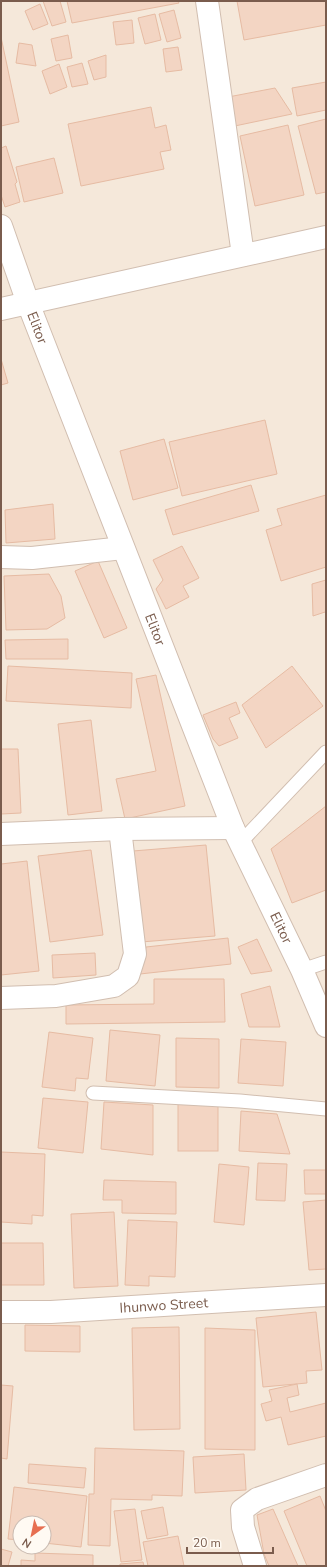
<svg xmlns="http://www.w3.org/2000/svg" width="327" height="1567" viewBox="0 0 327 1567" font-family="'Nunito Sans',sans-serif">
<rect width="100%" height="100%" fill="#fdf6ec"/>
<path fill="#f5e8da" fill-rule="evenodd" d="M1,1H326V1566H1ZM20,1523H44V1547H20Z"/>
<g fill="#f3d5c3" stroke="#e6bba3">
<path d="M43,1H60L66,22L52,26Z"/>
<path d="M67,1H178L179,3L72,23Z"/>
<path d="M237,1H326V25L244,40Z"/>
<path d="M40,4L48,24L33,30L25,11Z"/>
<path d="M174,10L181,38L167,42L159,14Z"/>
<path d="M155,14L161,40L145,44L138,18Z"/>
<path d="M132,20L134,43L116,45L113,22Z"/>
<path d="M68,35L72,58L56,61L51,39Z"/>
<path d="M1,37L19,122L1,126Z"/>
<path d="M19,43L32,45L36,66L16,63Z"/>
<path d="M178,47L182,70L166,72L163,49Z"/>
<path d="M106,55V77L94,80L88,61Z"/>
<path d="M82,63L88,84L72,87L67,67Z"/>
<path d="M59,64L67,87L50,94L42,71Z"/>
<path d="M326,82V110L297,116L292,88Z"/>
<path d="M275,88L292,114L230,127L223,98Z"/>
<path d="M151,107L155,128L166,125L171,150L160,152L164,169L81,186L68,124Z"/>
<path d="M326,119V192L316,194L298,126Z"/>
<path d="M288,125L304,195L255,206L240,136Z"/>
<path d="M6,146L17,182L15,184L20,202L5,207L1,195V148Z"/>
<path d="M54,158L63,193L24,202L16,167Z"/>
<path d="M1,359L8,383L1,385Z"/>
<path d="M265,420L277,474L182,496L169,442Z"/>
<path d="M164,439L178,488L133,500L120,451Z"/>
<path d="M251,485L259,511L173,535L165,510Z"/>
<path d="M326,495V567L281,581L266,530L282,525L277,509Z"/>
<path d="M53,504L55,539L6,543L5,510Z"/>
<path d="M182,546L199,578L183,586L189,597L166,609L156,589L163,580L153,560Z"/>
<path d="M98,561L127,628L104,638L75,571Z"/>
<path d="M49,574L61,596L65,618L47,629L6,630L4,576Z"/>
<path d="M326,580V615L325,612L313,616L312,584Z"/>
<path d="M68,639V659H6L5,640Z"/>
<path d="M8,666L132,673L131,708L6,701Z"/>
<path d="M292,666L323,706L266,748L242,705Z"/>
<path d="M156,675L185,806L125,819L116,779L156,771L136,679Z"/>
<path d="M236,702L240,713L229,718L238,738L219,746L213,739L203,715Z"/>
<path d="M91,720L102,811L68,815L58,724Z"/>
<path d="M1,749H18L21,813L1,814Z"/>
<path d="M326,806V890L292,903L271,849Z"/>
<path d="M206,845L215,936L141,942L133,851Z"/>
<path d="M91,850L103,935L50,942L38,856Z"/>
<path d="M27,861L39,971L1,975V864Z"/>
<path d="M228,938L231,964L140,974L146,947Z"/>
<path d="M257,939L272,971L251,974L238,947Z"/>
<path d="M95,953L96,975L53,978L52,955Z"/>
<path d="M154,979H224L225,1022L66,1024V1005L154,1004Z"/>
<path d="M270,986L280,1027H249L241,994Z"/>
<path d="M110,1030L160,1035L155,1086L106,1081Z"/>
<path d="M49,1032L93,1038L88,1079L76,1078L75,1091L42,1087Z"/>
<path d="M176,1038L219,1039V1088L176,1087Z"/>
<path d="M241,1039L286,1042L283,1086L238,1083Z"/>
<path d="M43,1098L88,1102L83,1153L38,1148Z"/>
<path d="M104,1102L153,1105V1155L101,1149Z"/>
<rect x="178" y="1103" width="40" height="48"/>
<path d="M241,1111L277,1114L290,1154L239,1151Z"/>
<path d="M1,1152L45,1154L43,1216L32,1215V1224L1,1222Z"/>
<path d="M258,1163L287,1164L285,1201L256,1200Z"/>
<path d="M219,1164L249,1167L244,1225L214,1222Z"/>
<path d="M304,1170H326V1194H305Z"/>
<path d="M104,1180L176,1182V1214L122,1213V1200H103Z"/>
<path d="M326,1200V1269L309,1270L303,1202Z"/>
<path d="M114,1212L118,1286L74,1288L71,1214Z"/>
<path d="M128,1220L177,1222L175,1277L149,1276V1286L125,1285Z"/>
<path d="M1,1243H43L44,1285H1Z"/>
<path d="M316,1312L322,1370L306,1371L307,1383L263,1387L256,1318Z"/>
<path d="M25,1325L80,1326V1352L25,1351Z"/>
<path d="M179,1327L180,1429L134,1430L132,1328Z"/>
<path d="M205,1328L255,1330V1450L205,1449Z"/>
<path d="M297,1384L299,1395L287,1398L290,1412L326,1403V1436L288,1445L281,1417L266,1421L261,1404L272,1401L269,1390Z"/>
<path d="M1,1385L13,1386L7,1459L1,1458Z"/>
<path d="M95,1448L184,1451L182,1496L152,1495V1500L111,1499L110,1546L88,1545L89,1494H94Z"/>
<path d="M244,1454L246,1490L195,1493L193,1457Z"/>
<path d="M29,1464L86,1468L84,1488L28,1483Z"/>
<path d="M14,1487L87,1496L81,1547L44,1543V1523H20V1540L8,1539Z"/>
<path d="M320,1496L326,1511V1566H307L284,1511Z"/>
<path d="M163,1507L168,1535L147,1539L141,1511Z"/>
<path d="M135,1509L142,1560L121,1562L114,1511Z"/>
<path d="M273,1509L298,1566H269L264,1554L257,1515Z"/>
<path d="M178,1536L184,1566H148L143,1542Z"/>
<path d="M1,1549L12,1552L8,1566H1Z"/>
<path d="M35,1553L93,1555V1566H21V1560L35,1561Z"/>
<path d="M143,1562L144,1566H120V1564Z"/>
</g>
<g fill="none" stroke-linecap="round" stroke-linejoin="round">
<g stroke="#d1beb0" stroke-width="15">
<g id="lane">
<path d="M240,843L326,752"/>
<path d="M302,970L326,962"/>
<path d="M93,1093L240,1101L326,1109"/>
</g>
</g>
<g stroke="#d1beb0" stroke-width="24">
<g id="street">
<path d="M207,1L243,255"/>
<path id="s1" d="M1,226L28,303L233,828L302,970L326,1026"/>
<path d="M1,309L326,237"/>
<path d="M1,557L32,558L123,548"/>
<path d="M1,834L120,829L233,828"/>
<path d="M1,998L56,996L114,986L128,976L135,954L120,829"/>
<path id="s2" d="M1,1312H51L326,1295"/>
<path d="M255,1566L243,1527L242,1510L257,1499L326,1475"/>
</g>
</g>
<use href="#lane" stroke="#fff" stroke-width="13"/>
<use href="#street" stroke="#fff" stroke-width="22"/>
</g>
<g text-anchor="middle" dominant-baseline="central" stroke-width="3" stroke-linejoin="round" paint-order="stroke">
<g font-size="14" fill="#7a5c4d" stroke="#fffaf3">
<text stroke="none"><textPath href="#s1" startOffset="108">Elitor</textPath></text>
<text stroke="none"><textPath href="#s1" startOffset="432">Elitor</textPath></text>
<text stroke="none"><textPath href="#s1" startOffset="756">Elitor</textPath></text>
<text stroke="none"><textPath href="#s2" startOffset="163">Ihunwo Street</textPath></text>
</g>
</g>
<rect width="327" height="1567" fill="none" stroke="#7a5c4d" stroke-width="4"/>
<g transform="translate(32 1535) rotate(213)"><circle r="19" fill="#fffaf3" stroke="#cabbb1"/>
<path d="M0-3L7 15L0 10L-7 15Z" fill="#e76f51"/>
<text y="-6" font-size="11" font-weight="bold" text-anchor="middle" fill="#7a5c4d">N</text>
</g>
<path d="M187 1547v6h86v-6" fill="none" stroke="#7a5c4d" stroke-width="2"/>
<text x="193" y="1547" font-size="12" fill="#7a5c4d" stroke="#fffaf3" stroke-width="3" paint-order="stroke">20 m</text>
</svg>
